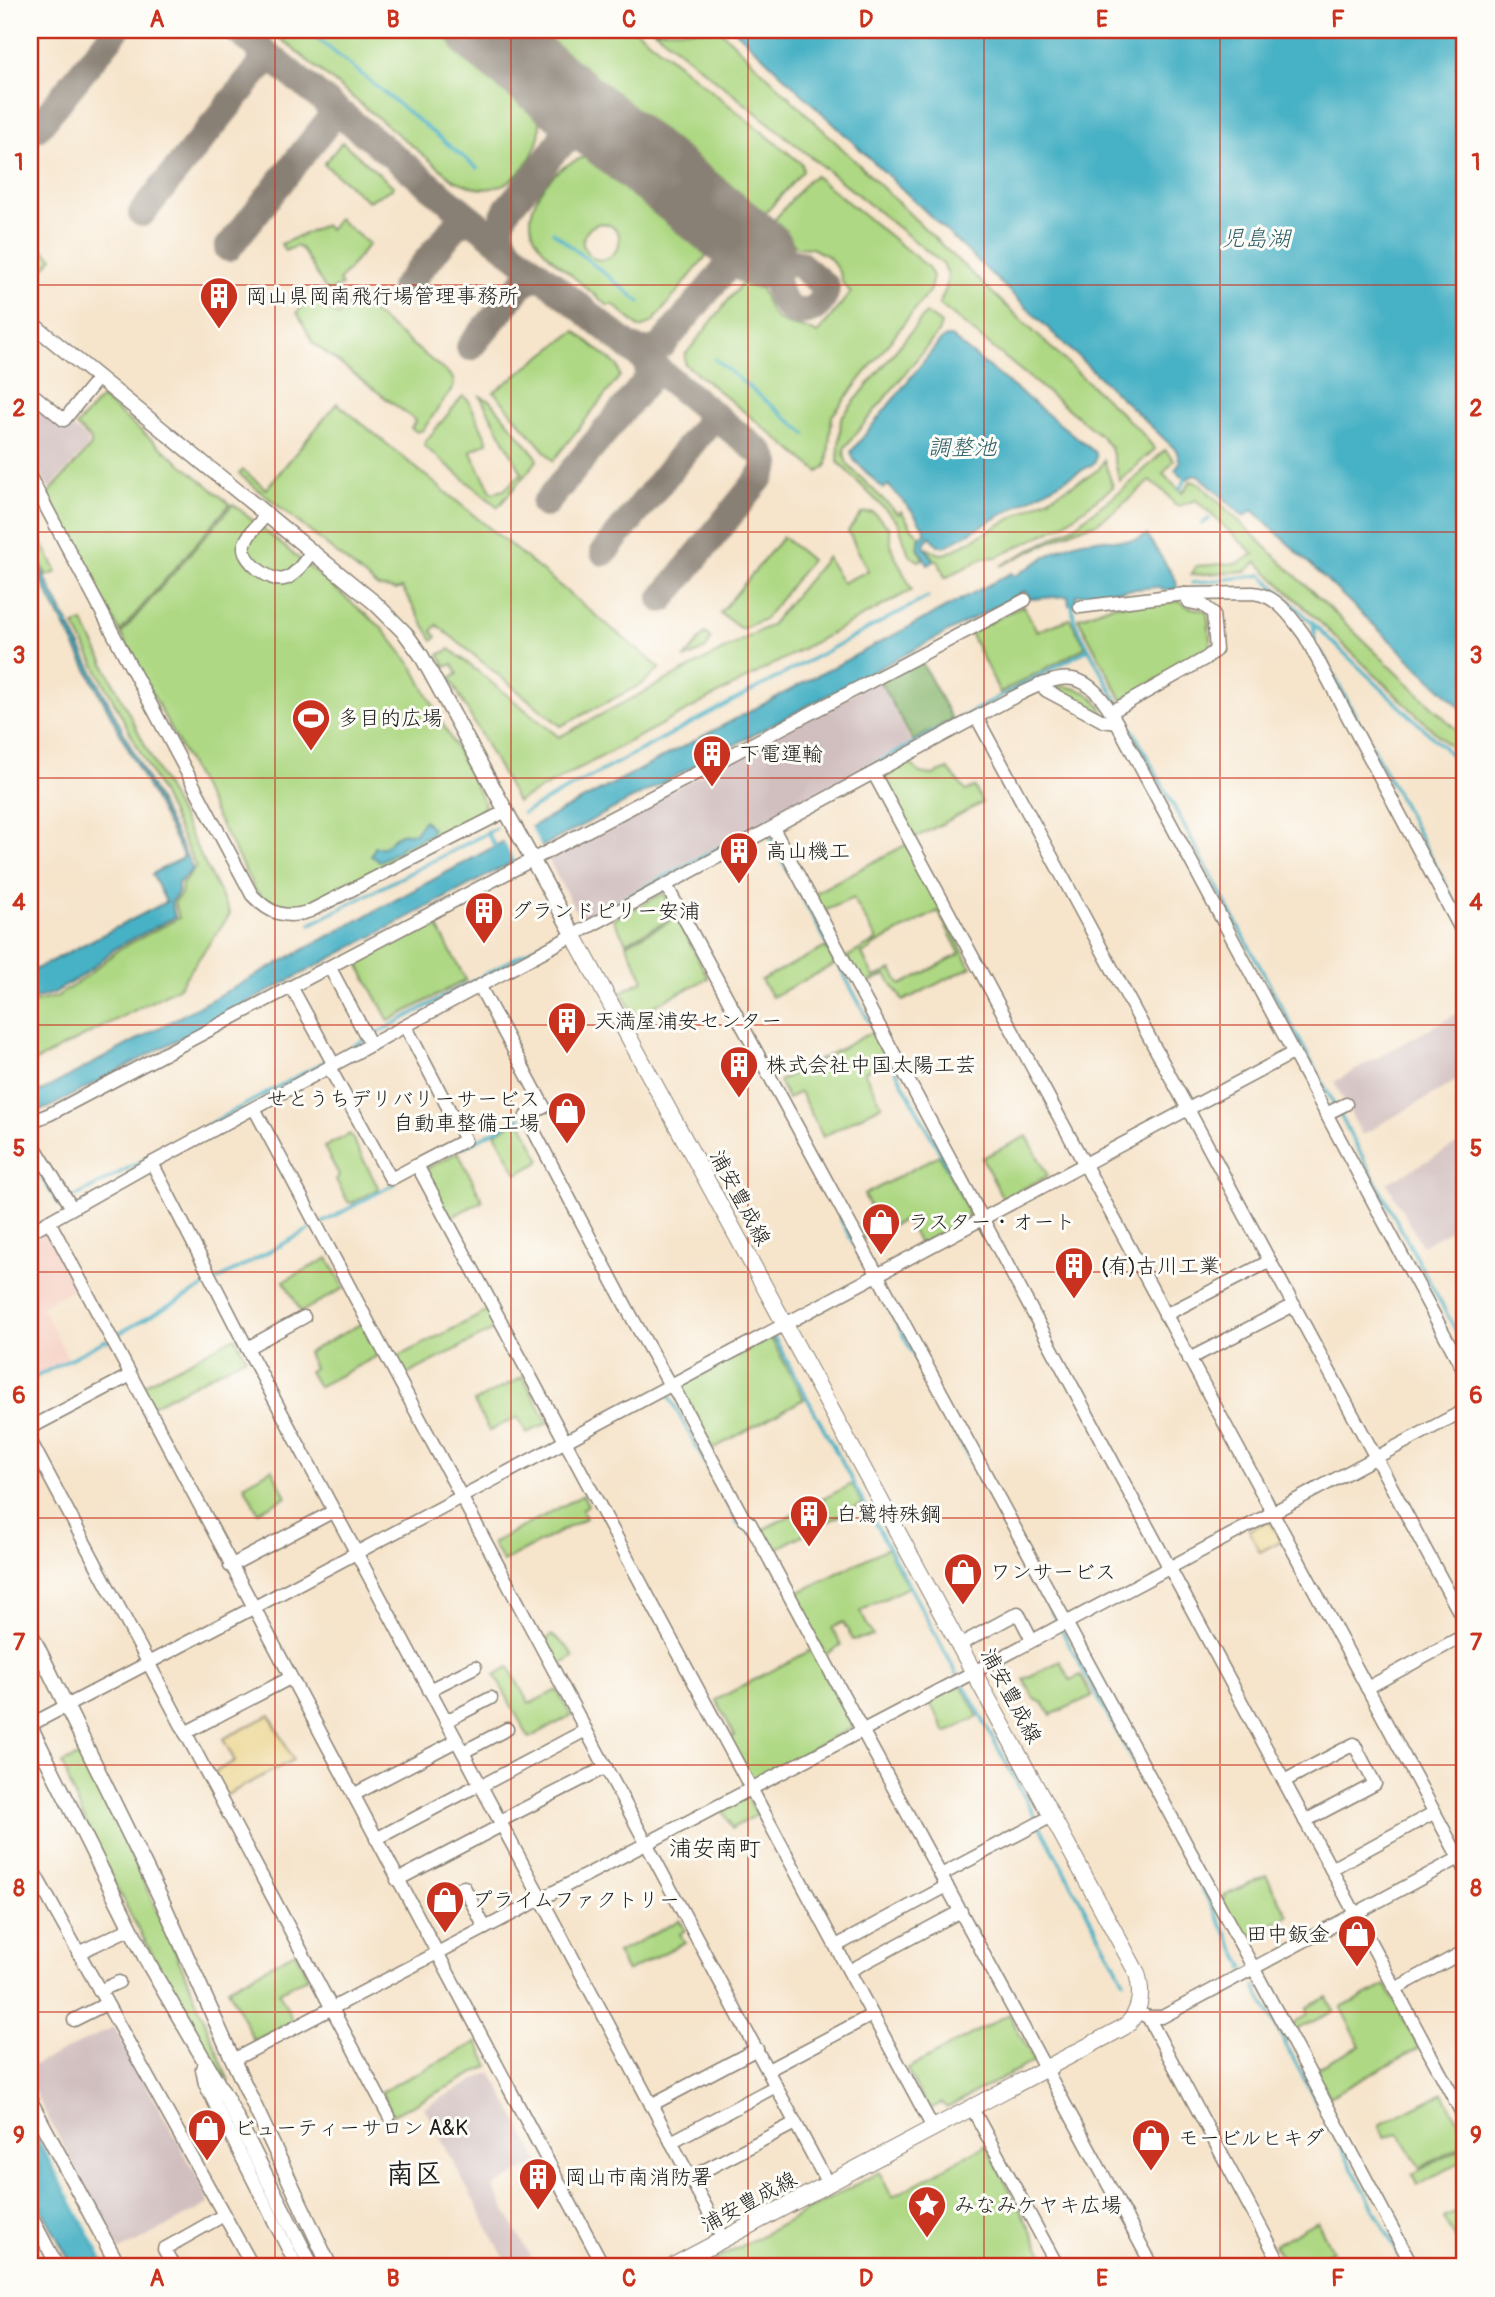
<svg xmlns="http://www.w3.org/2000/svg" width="1495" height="2297" viewBox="0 0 1495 2297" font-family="Pangolin,'Klee One',sans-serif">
<rect width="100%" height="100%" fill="#fdfcf7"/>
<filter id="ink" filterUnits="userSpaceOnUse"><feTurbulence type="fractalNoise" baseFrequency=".0143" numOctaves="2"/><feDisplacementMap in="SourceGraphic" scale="14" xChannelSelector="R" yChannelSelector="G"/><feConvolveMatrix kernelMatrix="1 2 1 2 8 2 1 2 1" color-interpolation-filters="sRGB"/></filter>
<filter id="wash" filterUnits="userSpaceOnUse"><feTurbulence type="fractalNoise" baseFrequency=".00686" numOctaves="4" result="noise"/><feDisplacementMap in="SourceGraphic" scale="28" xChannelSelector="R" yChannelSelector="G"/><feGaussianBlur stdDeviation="1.57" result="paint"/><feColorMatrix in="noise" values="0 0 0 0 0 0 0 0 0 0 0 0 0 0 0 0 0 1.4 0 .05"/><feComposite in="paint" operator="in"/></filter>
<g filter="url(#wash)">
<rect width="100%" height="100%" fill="#f6e4cb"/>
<path fill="#f6d1c5" d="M46,1229L50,1230L79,1286L41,1306L68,1358L36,1375L30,1363V1237Z"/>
<g fill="#d1bfbf">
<path d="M30,399L65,430L70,425L89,441L88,446L49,489L30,453Z"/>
<path d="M878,680L911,742L580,919L547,857Z"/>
<path d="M1465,1009V1076L1362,1135L1334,1082Z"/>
<path d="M1465,1140V1222L1422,1246L1387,1183Z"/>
<path d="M114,2027L204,2189L209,2204L120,2251L30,2084V2067Z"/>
<path d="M491,2072L539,2162L493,2187L536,2267H509L424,2107Z"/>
</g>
<g fill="#aed883" stroke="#657a50" stroke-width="2" fill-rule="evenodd">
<path d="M270,30H441L530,102C536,110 540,117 540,127C540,151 517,184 492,188C479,191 466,185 454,180Z"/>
<path d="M530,30H636L802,164L803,171L762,217Z"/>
<path d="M654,30H720L951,254L1140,431L1155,449L1120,481L1111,448L1100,435L939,304L946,289L948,274L943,264Z"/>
<path d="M342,142L393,186L392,189L368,201L324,164Z"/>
<path d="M582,158H592L609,165L712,249L653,322L640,328L614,305H607C594,295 582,284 569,273C541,250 517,230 540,192C550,177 564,164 582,158ZM601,223C640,228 608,279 587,252C577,240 587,226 601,223Z"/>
<path d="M815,176L928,267L933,276L930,290L832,416L827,465L819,472L685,364V355L747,277C751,280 757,284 760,288C767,297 766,309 776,318C789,329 804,324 817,334L851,292L843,284L839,272L829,257L812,248L797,247L771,224L808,180Z"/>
<path d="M338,219L369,244L339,281L342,285L330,291L326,290L302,249L296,246L285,251L281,244L325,225L329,230Z"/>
<path d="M30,239L53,258L30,286Z"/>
<path d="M309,300L321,302L338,316L350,303L362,304L451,376L454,381L453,387L423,430L417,432L411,428L416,421L313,343L297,312Z"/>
<path d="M926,313L941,324L938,333L845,447C843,455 845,461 850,467L898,514L901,511L912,528L920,536L917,547L923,559L919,561L909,555L898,522L838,462L841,418Z"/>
<path d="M575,331L618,366L620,376L553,461L494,392Z"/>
<path d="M463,396L469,401L488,442L470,451L492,493L504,490L522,473L480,396L491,401L536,456L537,461L498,507L424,446L425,442Z"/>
<path d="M101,398L230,504L120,632L47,495L91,446V440L76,426Z"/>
<path d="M337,403L660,668L644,683L561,726L437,625L432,631L437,637L433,640L402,588L396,590L378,587L239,474L243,470L266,489Z"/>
<path d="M1165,450L1174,460L1163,474L1182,493L1191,481L1200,484L1465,738V761L1257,562L1246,571L1191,575L1196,566L1239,563L1254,554L1196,500L1179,506L1175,505L1166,493L1150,481L1116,510L1095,524L1077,529L1000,566L1073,527L1127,486Z"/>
<path d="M1104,460L1113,487L1063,525L997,557L983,558L945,578L938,560L935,561L926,548L940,554L948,553L1089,476L1100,468Z"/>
<path d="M233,504L381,627L413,667L485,804L480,815L300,909C277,911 270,907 255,890L121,634Z"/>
<path d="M873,512L889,528L892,550L912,590L517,802L450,678L458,674L453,664L446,667L439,655L450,649L559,737L771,625L827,557L842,583L868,571L848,531L862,513Z"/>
<path d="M30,520L57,572L47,576L30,541Z"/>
<path d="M783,537L811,560L765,619L741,629L720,613Z"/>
<path d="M1180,601L1188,607L1207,611L1211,646L1209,650L1122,700L1078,618L1113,605Z"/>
<path d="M1023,605L1037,631L1070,619L1086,647L1000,693L970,633Z"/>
<path d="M83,622L230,914L178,988L30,1064V1003L56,997L87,976L119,949L179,918L174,902L181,894L182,884L196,867L156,782L74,625Z"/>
<path d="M705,633L711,639L706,649L684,659Z"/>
<path d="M1056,685C1082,688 1095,693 1106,716L1050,687Z"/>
<path d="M909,762L920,773L933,775L948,769L966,791L975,787L982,803L915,838L882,780L884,774Z"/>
<path d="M907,844L971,967L903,1001L886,975L862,985L847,957L877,940L853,898L822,912L813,894ZM938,911L960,954L901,985L892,970L874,977L862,954L871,949L872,946Z"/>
<path d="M664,893L676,917L626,942L613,919Z"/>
<path d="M677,918L708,978L635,1016L621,992L644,980L626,944Z"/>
<path d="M434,920L466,980L389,1021L356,960Z"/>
<path d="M826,947L835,964L772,997L761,980Z"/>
<path d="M872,1032L887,1060L864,1072L882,1105L823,1137L800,1092L788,1099L779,1081Z"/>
<path d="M520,1119L540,1159L538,1163L517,1174L495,1133Z"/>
<path d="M350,1134L379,1189L352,1203L348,1202L336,1180L339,1175L324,1147Z"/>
<path d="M1027,1136L1048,1176L1003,1199L982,1158Z"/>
<path d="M458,1152L483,1201L451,1217L424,1170Z"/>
<path d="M939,1155L971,1215L919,1244L906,1219L864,1239L860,1232L878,1222L864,1195Z"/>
<path d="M328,1258L344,1288L301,1312L284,1281Z"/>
<path d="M488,1311L497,1328L403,1377L393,1359Z"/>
<path d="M362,1323L379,1355L318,1387L309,1371L314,1368L307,1353Z"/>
<path d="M235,1337L246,1357L152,1406L141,1386Z"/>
<path d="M771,1338L804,1399L713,1449L682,1391L684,1383Z"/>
<path d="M523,1377L548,1423L527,1433L518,1417L489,1431L474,1402Z"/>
<path d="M272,1469L286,1497L258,1512L244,1485Z"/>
<path d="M852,1484L862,1504L770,1552L758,1532Z"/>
<path d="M583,1495L588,1505L582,1510L586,1518L503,1562L492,1543Z"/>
<path d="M887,1548L908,1587L860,1611L873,1636L853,1640L843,1622L832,1628L841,1645L825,1655L794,1595Z"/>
<path d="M552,1635L568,1648L574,1657L558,1666L544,1641Z"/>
<path d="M811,1650L853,1727L752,1782L729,1739L735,1736L716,1700Z"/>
<path d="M1060,1661L1070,1680L1081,1675L1092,1696L1051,1715L1043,1703L1034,1699L1024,1679Z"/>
<path d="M509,1667L529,1704L557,1690L571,1716L529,1738L495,1675Z"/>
<path d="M961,1684L978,1717L946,1733L928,1699Z"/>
<path d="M81,1755C136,1862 186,1970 229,2082L220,2071C162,1972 101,1872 62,1763Z"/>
<path d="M747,1796L757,1815L732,1828L722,1809Z"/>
<path d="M1266,1875L1288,1916L1242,1939L1221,1901L1225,1899L1224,1896Z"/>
<path d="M680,1920L685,1930L680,1934L685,1942L627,1972L617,1953Z"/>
<path d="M295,1952L308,1977L279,1992L293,2021L254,2041L228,1988Z"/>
<path d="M1386,1985L1419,2048L1329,2097L1314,2070L1360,2046L1341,2008Z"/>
<path d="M1327,1997L1334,2011L1292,2032L1289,2027L1307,2015V2007Z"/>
<path d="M1009,2014L1034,2061L947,2108L942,2103L928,2110L907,2069Z"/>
<path d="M477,2042L489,2066L393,2115L381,2092Z"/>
<path d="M1443,2093L1465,2135V2144L1420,2168L1399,2134L1384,2137L1379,2125Z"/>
<path d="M986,2145L1050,2267H703L879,2172L892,2197Z"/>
<path d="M1464,2147L1465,2159L1418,2185L1412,2174Z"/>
<path d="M1465,2208V2256L1444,2218Z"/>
<path d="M1317,2221L1332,2250L1299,2267H1285L1274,2245Z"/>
</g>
<path fill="#8ab871" stroke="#536a46" stroke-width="2" d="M920,659L952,719L913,741L879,680Z"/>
<g fill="#eeda9e" stroke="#857b5d" stroke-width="2">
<path d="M1269,1520L1281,1541L1260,1552L1249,1530Z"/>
<path d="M270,1715L293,1760L223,1797L211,1774L235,1761L223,1739Z"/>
</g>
<g fill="#47b1c5" stroke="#326670" stroke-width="2">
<path d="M735,30H1465V712L1253,510L1244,517L1199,475L1192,476L1186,480L1175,470L1180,462L1176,450Z"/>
<path d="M946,337H951L1096,453C1097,461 1094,464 1088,467L944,547L938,545L930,536L925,542L924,546L934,561L928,565L918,547L920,538L926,532L913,512L888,485L883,489L854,460L851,452L940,341Z"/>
<path d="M1147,535L1176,580L1177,589L1162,590L1157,587L1076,595L1075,604L1069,605L1068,596L1030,599L1025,591L48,1108L30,1112V1093L42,1091L501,843L1011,573L1015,576C1037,563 1063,543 1088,540C1109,537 1127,546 1147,535Z"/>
<path d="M30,548L193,869L178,883V893L171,902L175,917L117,947L86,973L54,993L30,1000V972L166,902L152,874L184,857L30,559Z"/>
<path d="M424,820L432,828L431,834L408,845H403L398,851L380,861L371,856L375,847H384C395,837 398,831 415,833Z"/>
<path d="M30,2128L105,2267H73L30,2188Z"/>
</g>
<path fill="#f6e4cb" d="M529,824L542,849L515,863L502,838Z"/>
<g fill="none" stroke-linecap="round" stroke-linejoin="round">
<g stroke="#47b1c5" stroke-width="3.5">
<path d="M307,30L477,168"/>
<path d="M553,232L640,302"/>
<path d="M715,359L806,434"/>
<path d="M1180,489L1187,475"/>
<path d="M1202,524L1209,519"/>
<path d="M1192,583L1262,575L1465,768"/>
<path d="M1072,602L1074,620L1089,649L1335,1106"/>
<path d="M1313,622L1315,641"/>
<path d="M1321,651L1465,921"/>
<path d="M523,813L928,597"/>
<path d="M487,833L496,828"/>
<path d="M770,838L971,1210"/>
<path d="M582,921L1089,649"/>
<path d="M311,924L487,833L496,847"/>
<path d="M1339,1113L1465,1348"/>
<path d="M464,1147L521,1117"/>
<path d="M30,1157L58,1204"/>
<path d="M75,1197L556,936"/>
<path d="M840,1218L869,1273L866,1275"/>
<path d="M322,1223L394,1184"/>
<path d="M217,1280L314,1227"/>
<path d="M876,1285L1057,1622"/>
<path d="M114,1336L209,1284"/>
<path d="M774,1337L957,1674"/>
<path d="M30,1380L106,1340L107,1342"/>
<path d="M668,1394L738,1524L747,1529"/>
<path d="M1062,1631L1245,1968L1242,1969"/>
<path d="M964,1685L1037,1820"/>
<path d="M1040,1826L1124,1981"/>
<path d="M1255,1987L1405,2267"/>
<path d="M30,2125L106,2267"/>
</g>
<g stroke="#898074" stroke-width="28">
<path d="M237,30L762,454L767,464L762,475L662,599"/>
<path d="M37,128L116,30"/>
<path d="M556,149C578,128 599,130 624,144"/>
<path d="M142,213L259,68L263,57L259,48"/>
<path d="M228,248L327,123L332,113L327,103"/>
<path d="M510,251C499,236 498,226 507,209C518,196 529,183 539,170C562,141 580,120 553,86"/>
<path d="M759,253L773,259L799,264L826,287C825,309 797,323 783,301C776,291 778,275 770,265C767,261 762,257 759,253Z"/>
<path d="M404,288L455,227L463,221L474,222"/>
<path d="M628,346C641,352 651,354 663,344L747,243"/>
<path d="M470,347L523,283L532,277L542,278"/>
<path d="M545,504L646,382L650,370L645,361"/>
<path d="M604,552L704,428L709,417L704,408"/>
</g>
<path stroke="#898074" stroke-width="72" d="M483,30L759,253"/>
</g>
</g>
<g filter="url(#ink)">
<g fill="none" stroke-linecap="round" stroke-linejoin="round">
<g stroke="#898074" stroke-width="15">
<g id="minor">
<path d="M30,392L64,420L99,377"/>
<path d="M30,477L252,895C269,913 285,920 310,911L506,811"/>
<path d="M266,515C259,524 246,535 244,547C243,561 271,583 284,579C296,576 304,561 312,552"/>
<path d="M1080,607L1185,594L1253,593C1277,595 1292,618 1305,636L1465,937"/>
<path d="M1039,684L1047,691L1103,721L1117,723"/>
<path d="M1111,712L1206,658L1216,650L1213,613L1203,605L1189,602L1185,594"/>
<path d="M977,718L1465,1623"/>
<path d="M874,774L1465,1869"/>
<path d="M773,828L1465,2119"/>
<path d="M666,885L1254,1969L1413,2267"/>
<path d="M330,968L371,1045"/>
<path d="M480,987L544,1107L526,1116L630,1314L667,1380L676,1392L744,1519L750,1523L1153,2267"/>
<path d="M292,988L334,1065"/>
<path d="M406,1027L465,1140L417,1165"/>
<path d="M329,1067L391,1179L417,1165L933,2128"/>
<path d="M254,1108L828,2184"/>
<path d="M1326,1114L1346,1104"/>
<path d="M30,1122L50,1114L1025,600"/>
<path d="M30,1139L72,1208"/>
<path d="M152,1163L247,1348L723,2239"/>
<path d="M49,1221L604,2267"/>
<path d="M30,1232L152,1163L1010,699C1053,678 1081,661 1111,712L1465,1373"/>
<path d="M1165,1315L1270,1261"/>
<path d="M247,1348L304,1317"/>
<path d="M1189,1359L1294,1305"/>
<path d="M30,1428L129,1376"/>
<path d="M30,1440L389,2116"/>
<path d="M230,1566L334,1511"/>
<path d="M959,1645L1018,1613L1032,1640"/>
<path d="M1367,1688L1465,1635"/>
<path d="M429,1690L475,1667"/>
<path d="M446,1721L491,1698"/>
<path d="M30,1725L253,1608L1293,1053"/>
<path d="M185,1733L290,1678"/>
<path d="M463,1752L507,1729"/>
<path d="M1284,1781L1354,1744L1375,1784L1305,1821"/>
<path d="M481,1786L586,1730"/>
<path d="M353,1795L456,1741"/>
<path d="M500,1821L606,1767"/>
<path d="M376,1839L480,1784"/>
<path d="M30,1865L253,2267"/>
<path d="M1331,1869L1435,1812"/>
<path d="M941,1875L1052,1816"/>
<path d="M397,1880L502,1825"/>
<path d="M455,1890L464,1887L485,1928"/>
<path d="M836,1946L947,1886"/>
<path d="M78,1953L131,1928"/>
<path d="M849,1971L961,1911"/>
<path d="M1395,1989L1465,1951"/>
<path d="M99,1991L119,1982"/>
<path d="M1136,2012L1148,2017H1162L1465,1855"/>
<path d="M1148,2017L1282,2267"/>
<path d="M74,2020L106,2004"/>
<path d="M205,2059L202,2069L205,2084L297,2267"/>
<path d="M233,2060L974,1672L1465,1410"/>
<path d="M768,2070L872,2015"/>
<path d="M651,2105L757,2049"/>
<path d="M972,2108L1058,2267"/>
<path d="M671,2142L776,2086"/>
<path d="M690,2178L795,2123"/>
<path d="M30,2214L58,2267"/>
<path d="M174,2267L164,2249L224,2215"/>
</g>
</g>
<g stroke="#898074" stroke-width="17">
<g id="tertiary">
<path d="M30,322L375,603L405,633L421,655L574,936"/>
<path d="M30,1632L163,1903L233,2060L330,2267"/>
<path d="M30,1726L148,1963L228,2101L312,2267"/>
<path d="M30,2101L119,2267"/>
</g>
</g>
<g stroke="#898074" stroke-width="18">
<path id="secondary" d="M574,936L1137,1973C1143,1994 1141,2013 1124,2027L671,2267"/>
</g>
<use href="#minor" stroke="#fff" stroke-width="12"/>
<use href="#tertiary" stroke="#fff" stroke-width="14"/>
<use href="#secondary" stroke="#fff" stroke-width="16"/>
</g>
</g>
<path fill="none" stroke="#c8321e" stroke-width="2" stroke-opacity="0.55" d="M275,30V2267M511,30V2267M748,30V2267M984,30V2267M1220,30V2267M30,285H1465M30,532H1465M30,778H1465M30,1025H1465M30,1272H1465M30,1518H1465M30,1765H1465M30,2012H1465"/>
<defs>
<g id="building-pin" transform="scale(2.0125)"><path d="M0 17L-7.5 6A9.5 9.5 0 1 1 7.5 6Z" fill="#c8321e" stroke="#fdfcf7"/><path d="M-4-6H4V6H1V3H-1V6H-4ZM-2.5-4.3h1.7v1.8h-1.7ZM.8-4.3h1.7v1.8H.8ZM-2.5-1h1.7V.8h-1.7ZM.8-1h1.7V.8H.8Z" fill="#fff"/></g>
<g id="stadium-pin" transform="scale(2.0125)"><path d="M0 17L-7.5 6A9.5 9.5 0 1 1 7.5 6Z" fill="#c8321e" stroke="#fdfcf7"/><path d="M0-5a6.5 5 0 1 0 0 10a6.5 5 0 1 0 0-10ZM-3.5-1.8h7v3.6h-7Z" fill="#fff"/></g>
<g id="shop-pin" transform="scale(2.0125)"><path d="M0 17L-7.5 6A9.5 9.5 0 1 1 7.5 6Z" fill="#c8321e" stroke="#fdfcf7"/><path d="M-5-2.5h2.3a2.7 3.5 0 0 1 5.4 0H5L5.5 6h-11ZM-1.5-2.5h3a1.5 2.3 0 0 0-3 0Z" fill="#fff"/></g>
<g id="sight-pin" transform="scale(2.0125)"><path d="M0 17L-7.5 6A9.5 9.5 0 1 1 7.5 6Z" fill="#c8321e" stroke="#fdfcf7"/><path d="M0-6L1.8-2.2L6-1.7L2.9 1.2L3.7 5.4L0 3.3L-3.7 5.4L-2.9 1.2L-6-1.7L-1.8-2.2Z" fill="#fff"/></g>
</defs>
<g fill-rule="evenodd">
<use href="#building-pin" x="219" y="296"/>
<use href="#stadium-pin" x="311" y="718"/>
<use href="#building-pin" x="712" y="754"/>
<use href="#building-pin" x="739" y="851"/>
<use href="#building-pin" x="484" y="911"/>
<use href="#building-pin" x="567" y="1021"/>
<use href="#building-pin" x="739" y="1065"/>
<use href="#shop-pin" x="567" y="1111"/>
<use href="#shop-pin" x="881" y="1222"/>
<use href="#building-pin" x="1074" y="1266"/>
<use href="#building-pin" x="809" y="1514"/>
<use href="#shop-pin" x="963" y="1572"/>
<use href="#shop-pin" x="445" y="1900"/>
<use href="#shop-pin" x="1357" y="1934"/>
<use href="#shop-pin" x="207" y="2128"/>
<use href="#shop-pin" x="1151" y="2138"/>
<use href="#building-pin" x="538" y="2177"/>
<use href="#sight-pin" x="927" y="2205"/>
</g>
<g text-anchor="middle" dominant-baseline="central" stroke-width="6" stroke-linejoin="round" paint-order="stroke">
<g font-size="21" fill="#1c1c1c" stroke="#fdfcf7" text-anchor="start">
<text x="246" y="296">岡山県岡南飛行場管理事務所</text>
<text x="338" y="718">多目的広場</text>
<text x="739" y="754">下電運輸</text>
<text x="766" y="851">高山機工</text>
<text x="511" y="911">グランドピリー安浦</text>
<text x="594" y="1021">天満屋浦安センター</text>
<text x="766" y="1065">株式会社中国太陽工芸</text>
<text x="540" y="1099" text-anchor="end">せとうちデリバリーサービス<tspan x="540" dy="24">自動車整備工場</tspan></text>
<text x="908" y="1222">ラスター・オート</text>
<text x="1101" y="1266">(有)古川工業</text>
<text x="836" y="1514">白鷲特殊鋼</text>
<text x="990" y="1572">ワンサービス</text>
<text x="472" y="1900">プライムファクトリー</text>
<text x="1330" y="1934" text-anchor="end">田中鈑金</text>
<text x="234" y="2128">ビューティーサロン A&amp;K</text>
<text x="1178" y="2138">モービルヒキダ</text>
<text x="565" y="2177">岡山市南消防署</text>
<text x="954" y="2205">みなみケヤキ広場</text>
</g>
<g font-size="21" fill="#1c1c1c" stroke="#fdfcf7">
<text transform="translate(740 1198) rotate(62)">浦安豊成線</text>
<text transform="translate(1011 1696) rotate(62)">浦安豊成線</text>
<text transform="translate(749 2202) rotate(-28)">浦安豊成線</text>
</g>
<g font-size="23" font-style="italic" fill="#2f5f68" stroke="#fdfcf7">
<text x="1256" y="238">児島湖</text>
<text x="962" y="447">調整池</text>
</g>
<g font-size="23" fill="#1c1c1c" stroke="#fdfcf7">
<text x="715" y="1848">浦安南町</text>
</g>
<g font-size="28" font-weight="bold" fill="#1c1c1c" stroke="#fdfcf7">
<text x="414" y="2174">南区</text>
</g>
</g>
<rect width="1495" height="2297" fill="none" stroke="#fdfcf7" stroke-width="77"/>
<rect x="38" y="38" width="1418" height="2220" fill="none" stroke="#c8321e" stroke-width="2.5"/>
<g font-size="23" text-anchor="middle" font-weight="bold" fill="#c8321e">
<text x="157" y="27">A</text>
<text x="393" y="27">B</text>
<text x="629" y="27">C</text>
<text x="866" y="27">D</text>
<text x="1102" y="27">E</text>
<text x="1338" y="27">F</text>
<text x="19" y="170">1</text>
<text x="1476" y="170">1</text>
<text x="19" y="416">2</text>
<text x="1476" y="416">2</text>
<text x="19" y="663">3</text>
<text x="1476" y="663">3</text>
<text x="19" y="910">4</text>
<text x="1476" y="910">4</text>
<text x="19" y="1156">5</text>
<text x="1476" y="1156">5</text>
<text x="19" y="1403">6</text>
<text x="1476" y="1403">6</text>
<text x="19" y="1650">7</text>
<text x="1476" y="1650">7</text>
<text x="19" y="1896">8</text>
<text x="1476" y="1896">8</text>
<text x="19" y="2143">9</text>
<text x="1476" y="2143">9</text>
<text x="157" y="2286">A</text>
<text x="393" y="2286">B</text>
<text x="629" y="2286">C</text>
<text x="866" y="2286">D</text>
<text x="1102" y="2286">E</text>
<text x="1338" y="2286">F</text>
</g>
</svg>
